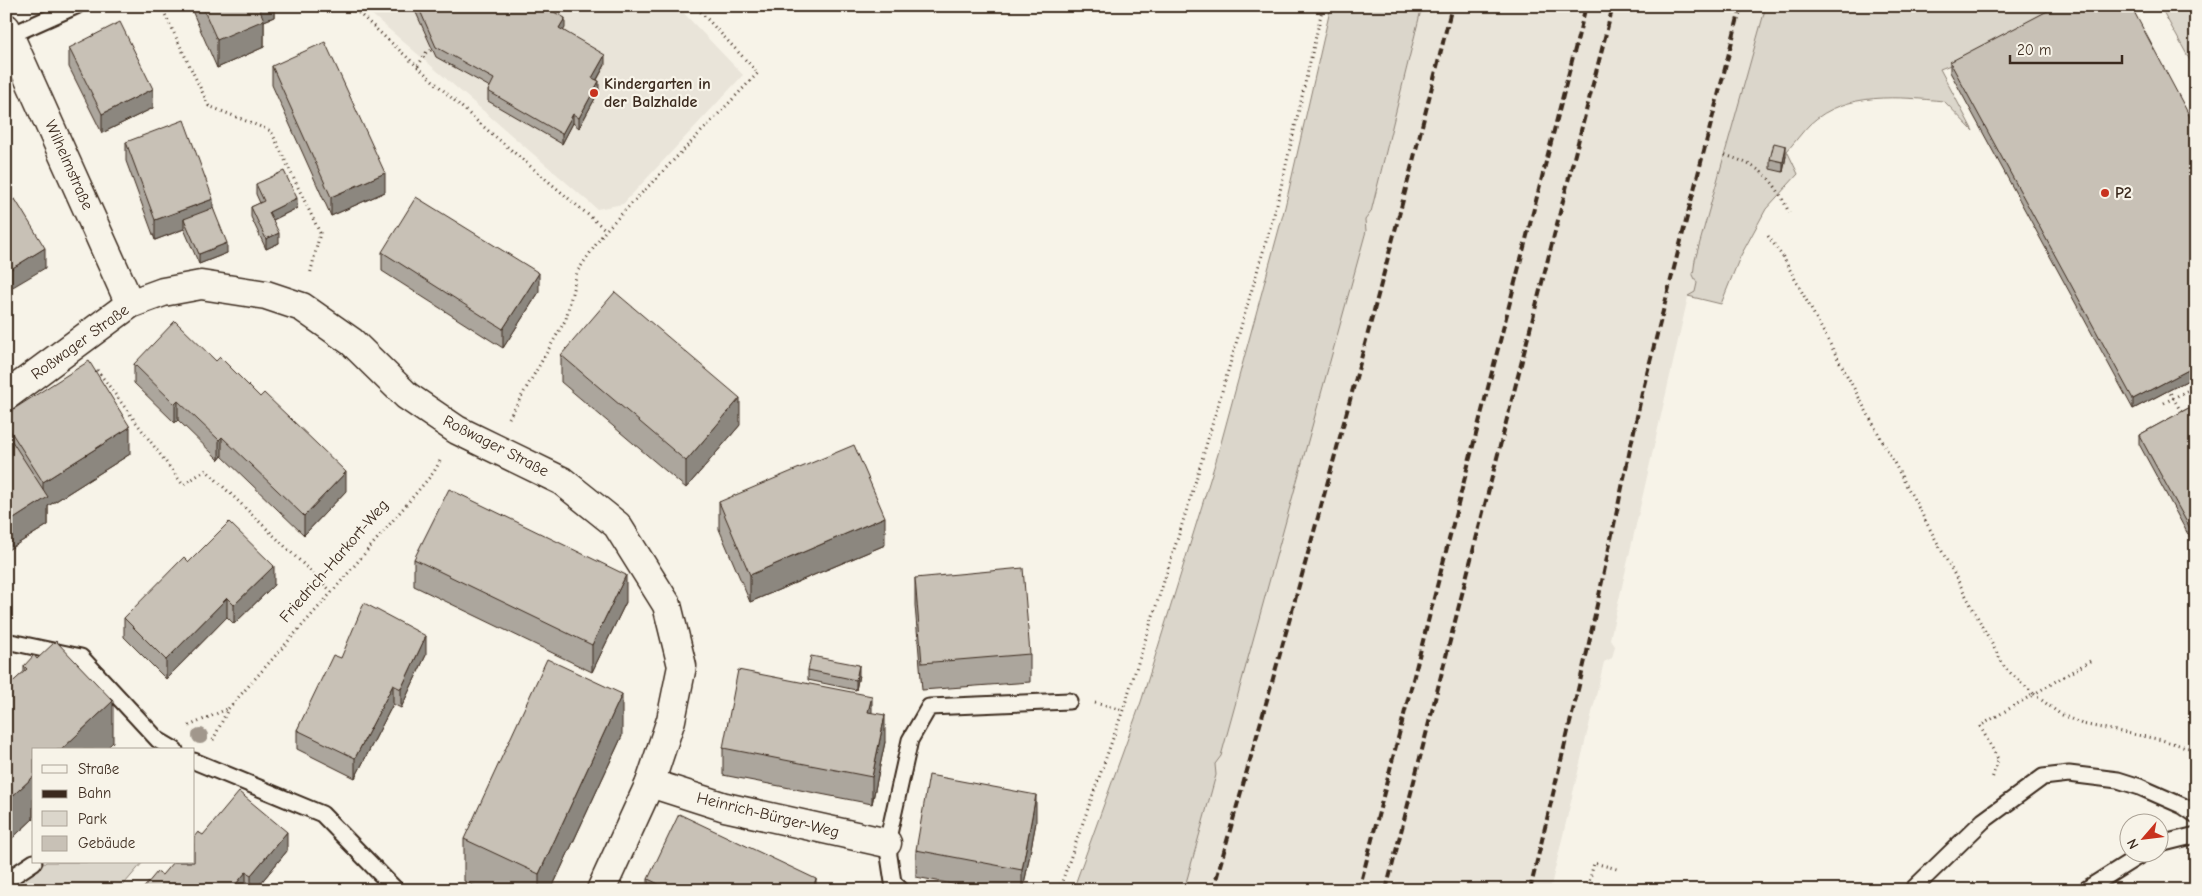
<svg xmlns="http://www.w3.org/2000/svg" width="2202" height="896" viewBox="0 0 2202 896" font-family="'Comic Neue',sans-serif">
<rect width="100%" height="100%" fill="#f7f3e8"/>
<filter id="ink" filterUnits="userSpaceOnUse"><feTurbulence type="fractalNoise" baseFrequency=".02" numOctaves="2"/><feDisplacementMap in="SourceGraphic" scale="10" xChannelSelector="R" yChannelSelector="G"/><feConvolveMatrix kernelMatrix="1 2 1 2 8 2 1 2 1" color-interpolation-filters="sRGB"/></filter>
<g filter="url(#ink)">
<g fill="#e9e4d9">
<path d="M362,6H677L743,75L623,204L597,209Z"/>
<path d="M1422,6H1766L1695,260L1693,275L1697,283L1695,293L1688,297L1610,639L1615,646L1612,658L1604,662L1550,890H1184L1216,775L1215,764L1366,231L1365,220L1371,212Z"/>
</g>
<g fill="#dbd6cb" stroke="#8b8074">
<path d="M1331,6H1422L1371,212L1365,220L1366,231L1221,756L1215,764L1216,775L1184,890H1073L1141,702L1218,454L1285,207Z"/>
<path d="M1766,6H2064L1969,58L1940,69L1973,131L1944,101C1899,97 1846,91 1810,124C1802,132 1795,142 1787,151L1798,174L1766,209L1740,257L1721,304L1688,296L1695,292L1697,283L1693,275L1695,260Z"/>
<path d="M2160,6H2196V71Z"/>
<path d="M46,862H143L119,890H8Z"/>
</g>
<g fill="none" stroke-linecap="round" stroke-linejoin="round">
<g stroke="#3b2a1e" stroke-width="19">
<g id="lane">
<path d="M11,35L76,6"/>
<path d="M6,641L81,657L158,740L175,750"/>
<path d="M194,761L322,814L396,890"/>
<path d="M2160,844L2196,835"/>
<path d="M7,880L34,862"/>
<path d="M901,890L893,882L887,843L910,740L929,707L1069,701"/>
<path d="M1912,890L1983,821L2043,777L2069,774L2118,780L2140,787L2183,806L2196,815"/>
<path d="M2085,890L2142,854"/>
</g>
</g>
<g stroke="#3b2a1e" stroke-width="31">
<g id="street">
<path d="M6,28L130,304"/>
<path d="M6,396L130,304L163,292L201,285L266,295L302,307L352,342L407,396L457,430L562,481L617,525L667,605L682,666L671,720L650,783L601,890"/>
<path d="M650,783L725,807L887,843"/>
</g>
</g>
<g stroke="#3b2a1e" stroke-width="3" stroke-dasharray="1 4" stroke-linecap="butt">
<path d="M161,6L209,106L271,131L320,233L310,275"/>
<path d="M351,6L478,122L606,230"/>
<path d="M418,66L426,53L435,48"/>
<path d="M1725,155C1762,167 1774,178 1789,213"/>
<path d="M1768,236L1783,257L2005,668L2034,694L1980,726L1998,759L1992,779"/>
<path d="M97,370L183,485L206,470L332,592"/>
<path d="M2164,403L2196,386"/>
<path d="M509,418L566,319L577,272L606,230L758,73L695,6"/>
<path d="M2090,661L2034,694L2060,714L2082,724L2162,740L2196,750"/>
<path d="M1095,703L1123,710"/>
<path d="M189,726L227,709"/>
<path d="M213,740L228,709L332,592L434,472L441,459"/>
<path d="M1059,890L1123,710L1193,490L1277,204L1323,6"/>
<path d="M1587,890L1594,863L1617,869"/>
<path d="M1879,890L1886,883"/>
<path d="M1969,890H1972"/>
</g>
<use href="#lane" stroke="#f7f3e8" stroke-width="15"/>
<use href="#street" stroke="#f7f3e8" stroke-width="28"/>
<g stroke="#3b2a1e" stroke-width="4" stroke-dasharray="8 4" stroke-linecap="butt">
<path d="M1213,890C1297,596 1379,303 1452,6"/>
<path d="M1359,890L1586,6"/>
<path d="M1386,890L1613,6"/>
<path d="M1530,890L1587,652L1642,393L1741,6"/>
</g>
<path stroke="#3b2a1e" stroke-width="3" stroke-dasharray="1 4" stroke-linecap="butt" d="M2168,389L2183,415"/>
</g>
<circle fill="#a1978c" cx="200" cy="736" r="8"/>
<g fill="#aca69d" stroke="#3b2a1e">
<path d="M190,6H274V17L264,21V47L217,68Z"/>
<path d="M413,6H543L565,28L563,30L605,65L597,80L599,91L579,128L573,123L562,144L488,101V91L490,87L436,57Z"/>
<path d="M69,48L153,108L102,133L69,67Z"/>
<path d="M1950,62L2196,128V376L2133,409L1950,72Z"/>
<path d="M272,66L385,192L331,216L272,85Z"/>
<path d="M126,142L213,208L227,253L199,264L184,229L155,240L126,161Z"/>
<path d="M1786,156L1783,172L1770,169V159Z"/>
<path d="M256,184L297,208L273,220L279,243L266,249L251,217V207L260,203L256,194Z"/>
<path d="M382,252L539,292L503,348L382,271Z"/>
<path d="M561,355L740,425L686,488L561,382Z"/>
<path d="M134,364L346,491L304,535L222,456L219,460L178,420L175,423L134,383Z"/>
<path d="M2196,404V549L2139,444V435Z"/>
<path d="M6,414L130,454L48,506V525L6,551Z"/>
<path d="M719,502L885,545L750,602L719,529Z"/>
<path d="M414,559L626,602L592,672L414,586Z"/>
<path d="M189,562L274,585L234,624L227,617L166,679L124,637V618Z"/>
<path d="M915,578L1030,654V682L922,690L915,605Z"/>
<path d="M426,655L401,708L393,704L355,778L297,749V730L341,658Z"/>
<path d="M24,666L113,742L34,750V820L33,819L6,844V688L24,672Z"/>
<path d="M808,670L859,675L856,690L808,680Z"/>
<path d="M872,713L885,742L872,804L723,775V748Z"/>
<path d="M622,736L551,890H483L464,881V839Z"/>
<path d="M1036,822L1023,890H984L916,877V850Z"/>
<path d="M203,835L287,851L255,890H142L162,875Z"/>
<path d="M648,879L816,890H648Z"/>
</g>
<g fill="#8c877f" stroke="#3b2a1e">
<path d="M254,6H274V17L264,21V47L217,68V40Z"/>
<path d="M565,18V28L559,38V28Z"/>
<path d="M605,55V65L592,88V78Z"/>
<path d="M599,81V91L579,128V118Z"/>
<path d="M153,89V108L102,133V114Z"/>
<path d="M573,114V123L562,144V134Z"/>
<path d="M1786,146V156L1783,172V162Z"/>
<path d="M385,173V192L331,216V197Z"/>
<path d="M297,198V208L269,222V212Z"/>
<path d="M213,199V218L184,219V229L155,240V220Z"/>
<path d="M279,233V243L266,249V239Z"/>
<path d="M227,243V253L199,264V254Z"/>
<path d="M45,248V268L6,291V272Z"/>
<path d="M539,273V292L503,348V329Z"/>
<path d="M2196,366V376L2133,409V399Z"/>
<path d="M740,398V425L686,488V461Z"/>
<path d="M178,401V420L175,423V404Z"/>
<path d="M130,427V454L48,506V525L6,551V524L43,500V482Z"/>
<path d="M222,437V456L219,460V440Z"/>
<path d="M346,472V491L304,535V516Z"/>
<path d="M885,517V545L750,602V575Z"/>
<path d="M274,566V585L234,624V605Z"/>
<path d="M626,575V602L592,672V645Z"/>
<path d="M227,598V617L166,679V660Z"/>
<path d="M426,636V655L401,708V689Z"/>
<path d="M859,665V675L856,690V680Z"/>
<path d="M393,685V704L355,778V758Z"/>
<path d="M622,694V736L551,890H539V874Z"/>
<path d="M872,696V723L868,712Z"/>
<path d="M113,701V742L105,750H61Z"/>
<path d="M885,715V742L872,804V777Z"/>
<path d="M33,777V819L6,844V802Z"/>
<path d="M1036,795V822L1023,890H1022V870Z"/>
<path d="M287,832V851L255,890H251V875Z"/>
<path d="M246,872V890H231Z"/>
<path d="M816,879V890H812Z"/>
</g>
<g fill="#c8c1b6" stroke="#3b2a1e">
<path d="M202,6H258L264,20L217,40Z"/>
<path d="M418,6H543L565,18L559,28L605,55L592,78L599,81L579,118L573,114L562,134L488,91L494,79L436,47Z"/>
<path d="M2057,6H2131L2196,128V366L2133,399L1950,62Z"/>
<path d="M120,22L153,89L102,114L69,48Z"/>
<path d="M325,42L385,173L331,197L272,66Z"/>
<path d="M184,120L213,199L155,220L126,142Z"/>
<path d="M1774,143L1786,146L1783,162L1770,159Z"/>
<path d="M284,171L297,198L269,212L279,233L266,239L251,207L264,201L256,184Z"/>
<path d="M416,197L539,273L503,329L382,252Z"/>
<path d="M15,199L45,248L6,272V204Z"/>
<path d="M213,208L227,243L199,254L184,219Z"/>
<path d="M615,292L740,398L686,461L561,355Z"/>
<path d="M175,321L216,361L220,357L260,397L264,393L346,472L304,516L222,437L219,440L178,401L175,404L134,364Z"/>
<path d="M89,361L130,427L43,482L6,424V414Z"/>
<path d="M2196,404V539L2139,435Z"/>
<path d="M6,432L48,497L6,524Z"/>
<path d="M854,445L885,517L750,575L719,502Z"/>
<path d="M449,489L626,575L592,645L414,559Z"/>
<path d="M229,522L274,566L234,605L227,598L166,660L124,618L184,557L189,562Z"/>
<path d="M1023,568L1030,654L922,663L915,578Z"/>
<path d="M364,603L426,636L401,689L393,685L355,758L297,730L333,655L341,658Z"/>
<path d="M56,641L113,701L61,750H34V778L33,777L6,802V688L27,669L24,666L34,655L37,659Z"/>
<path d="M811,656L859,665L856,680L808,670Z"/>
<path d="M547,659L622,694L539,874L464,839Z"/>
<path d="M738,670L872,696L868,712L885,715L872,777L723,748Z"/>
<path d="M929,775L1036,795L1022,870L916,850Z"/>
<path d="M239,792L287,832L251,875L246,872L231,890H142L157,872L162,875L173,862H194V837L198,832L203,835Z"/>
<path d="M679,814L816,879L812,890H671L648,879Z"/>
</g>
</g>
<g fill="#c8321e" stroke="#f7f3e8" stroke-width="2">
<circle cx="594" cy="93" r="5"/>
<circle cx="2105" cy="193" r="5"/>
</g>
<g text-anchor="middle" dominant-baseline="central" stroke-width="4.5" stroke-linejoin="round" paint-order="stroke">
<g font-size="16" font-weight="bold" fill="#3b2a1e" stroke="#f7f3e8" text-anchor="start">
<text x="604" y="84">Kindergarten in<tspan x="604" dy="18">der Balzhalde</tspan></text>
<text x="2115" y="193">P2</text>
</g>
<g font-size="16" fill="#3b2a1e" stroke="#f7f3e8">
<text transform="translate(69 165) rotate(66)">Wilhelmstraße</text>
<text transform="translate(80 342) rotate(-36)">Roßwager Straße</text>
<text transform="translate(496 446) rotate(27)">Roßwager Straße</text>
<text transform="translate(334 561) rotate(-49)">Friedrich-Harkort-Weg</text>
<text transform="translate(768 815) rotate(14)">Heinrich-Bürger-Weg</text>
</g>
</g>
<rect width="2202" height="896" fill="none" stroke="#f7f3e8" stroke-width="25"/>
<rect x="12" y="12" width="2177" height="871" fill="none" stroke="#3b2a1e" stroke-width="2" filter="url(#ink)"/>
<rect x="32" y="748" width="162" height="115" fill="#f7f3e8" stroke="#aca397"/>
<rect x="42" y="765" width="25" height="8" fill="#f7f3e8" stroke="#aca397"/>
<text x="78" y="774" font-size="15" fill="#3b2a1e">Straße</text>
<rect x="42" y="790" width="25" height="8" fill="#3b2a1e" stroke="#aca397"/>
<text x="78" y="798" font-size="15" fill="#3b2a1e">Bahn</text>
<rect x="42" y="811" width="25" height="15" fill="#dbd6cb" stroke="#aca397"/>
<text x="78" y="824" font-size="15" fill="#3b2a1e">Park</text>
<rect x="42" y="836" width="25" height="15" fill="#c8c1b6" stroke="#aca397"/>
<text x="78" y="848" font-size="15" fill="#3b2a1e">Gebäude</text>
<g transform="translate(2144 838) rotate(242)"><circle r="24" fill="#f7f3e8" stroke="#aca397"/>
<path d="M0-4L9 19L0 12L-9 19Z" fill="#c8321e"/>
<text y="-8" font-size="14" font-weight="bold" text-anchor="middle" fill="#3b2a1e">N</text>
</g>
<path d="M2010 55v8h112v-8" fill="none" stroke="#3b2a1e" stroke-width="2.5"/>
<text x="2017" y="55" font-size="15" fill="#3b2a1e" stroke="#f7f3e8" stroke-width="4" paint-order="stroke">20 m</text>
</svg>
